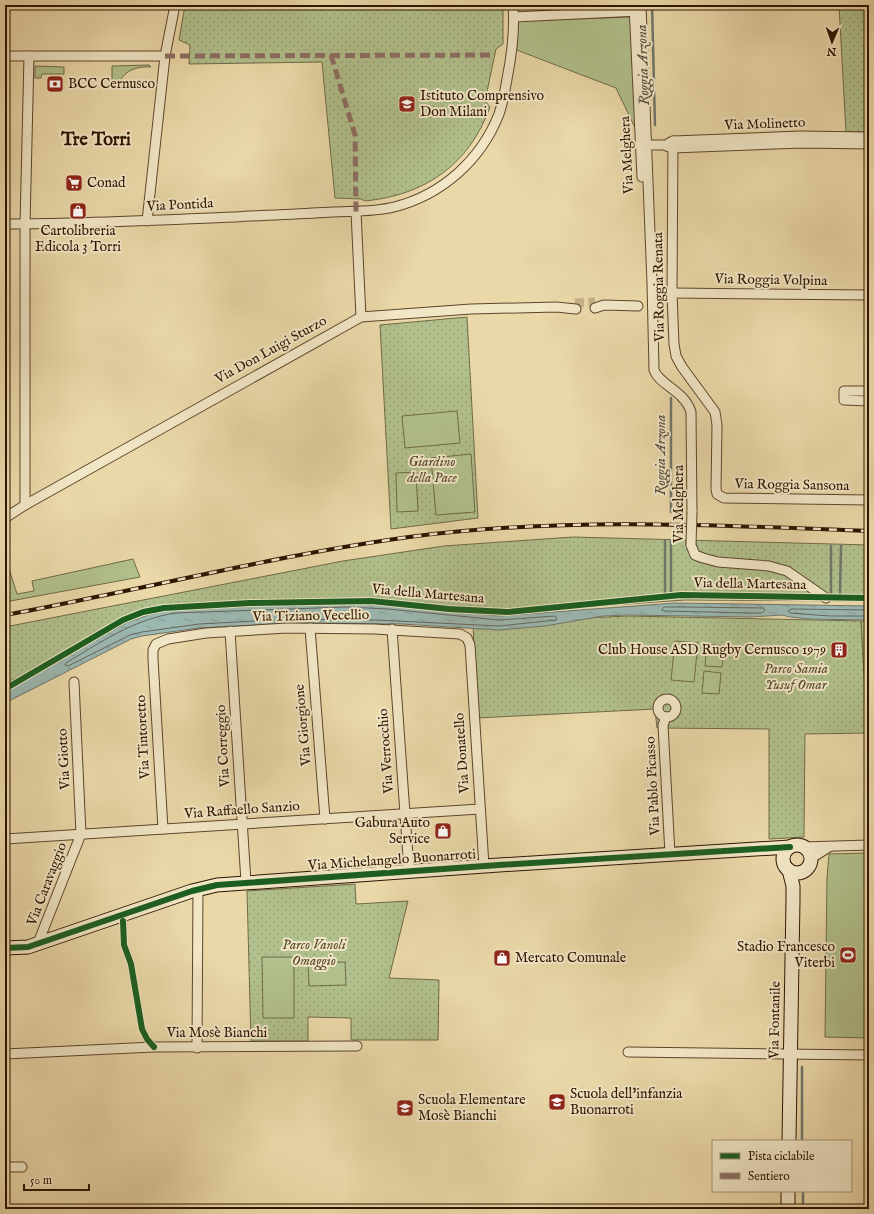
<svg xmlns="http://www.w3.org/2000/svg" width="874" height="1214" viewBox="0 0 874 1214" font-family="'IM FELL English',serif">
<defs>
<pattern id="grass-dots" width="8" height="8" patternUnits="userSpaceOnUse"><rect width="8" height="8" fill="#b1c08c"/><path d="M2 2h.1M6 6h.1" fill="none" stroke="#99a477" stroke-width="1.8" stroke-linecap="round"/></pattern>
<pattern id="water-ripples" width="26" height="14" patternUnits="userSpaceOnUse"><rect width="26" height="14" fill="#9bb8b2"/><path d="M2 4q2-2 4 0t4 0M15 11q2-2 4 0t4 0" fill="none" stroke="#869d97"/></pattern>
</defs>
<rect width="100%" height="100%" fill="#ead8a8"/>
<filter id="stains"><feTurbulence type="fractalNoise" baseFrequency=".005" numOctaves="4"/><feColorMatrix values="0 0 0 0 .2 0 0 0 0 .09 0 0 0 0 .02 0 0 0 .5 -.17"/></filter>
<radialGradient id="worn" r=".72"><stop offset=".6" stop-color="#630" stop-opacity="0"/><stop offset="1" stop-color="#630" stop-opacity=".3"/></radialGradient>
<g fill="url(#grass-dots)" stroke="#706a46">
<path d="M185,5H503V44L496,49L485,101L490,107C469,165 425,195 365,201L361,199L335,198L322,62L189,64L190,45L179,40Z"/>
<path d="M839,5H869V132H846Z"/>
<path d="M467,317L478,518L391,529L380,325Z"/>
<path d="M573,537L869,545V601L685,600L513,612L389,601L157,606L139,611L123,617L21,676L5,683V627L343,561L444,546Z"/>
<path d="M628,616L861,621L868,733L805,734L804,837L769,839V729L657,728L655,709L477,718L473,623Z"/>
<path d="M355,884L356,904L408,901L389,978L439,980L438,1040H351V1018L308,1017V1041H251L247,891Z"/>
</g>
<g fill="#b1c08c" stroke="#706a46">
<path d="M632,17L638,134L616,88L514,49L515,21Z"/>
<path d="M149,65L151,67C135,66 123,71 117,87H112V66Z"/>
<path d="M35,66L64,67V74H42L41,78H35Z"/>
<path d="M457,411L460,443L405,448L402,416Z"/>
<path d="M471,454L475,512L436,515L431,458Z"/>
<path d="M416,472L418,511L397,512L396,473Z"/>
<path d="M5,556L17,594L34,591L32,581L133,559L140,577L5,602Z"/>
<path d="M861,621H869V762Z"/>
<path d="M675,641L698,643L694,682L671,680Z"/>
<path d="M707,644L724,646L722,667L705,666Z"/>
<path d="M704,671L721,673L719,694L702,693Z"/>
<path d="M869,853V1038L825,1037L827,878L829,854Z"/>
<path d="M262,957H294V1018H263Z"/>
<path d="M345,962L346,985L309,986L308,963Z"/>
</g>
<path fill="url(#water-ripples)" stroke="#6f766b" d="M347,603L388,605L499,616L675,603L869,606V620L810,619L790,617L782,615L751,617L627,615L603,616L545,626L499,630L402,624L294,623L199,628L142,636L131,639L5,703V692L126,623L148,615L175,609Z"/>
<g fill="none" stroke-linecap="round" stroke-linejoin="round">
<g stroke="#64665a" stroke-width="1">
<path d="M347,607L388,609L499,620L555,616L557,618L556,620L499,626L376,620L294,619L199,624L142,632L130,635L68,666L65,665L66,663C101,642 134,619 176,613Z"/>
<path d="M664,607H685L763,608L765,610L762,613H751L664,611L662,610Z"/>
<path d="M869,610L791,609L788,611L790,613L830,616H869"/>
</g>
<g stroke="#6f766b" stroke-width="2.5">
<path d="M652,5L655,125"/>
<path d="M671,398V512"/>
<path d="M671,592V540"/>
<path d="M665,593V540"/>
<path d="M831,593V546"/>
<path d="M840,593L841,546"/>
<path d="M802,1067V1141"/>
<path d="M803,1191V1209"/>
</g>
<path stroke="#c4b187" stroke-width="9" stroke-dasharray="9 4.5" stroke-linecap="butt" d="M575,303L595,302"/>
<g stroke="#5d452b" stroke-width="11">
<g id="street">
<path d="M634,5L642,177"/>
<path d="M641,5L652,283L654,370C659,385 684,390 691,412L692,512"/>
<path d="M514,17L640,11"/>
<path d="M5,56H165"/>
<path d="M673,141L672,293L674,344L676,356L682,367L715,412L717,425L716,489L717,494L724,498L869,500"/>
<path d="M669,143L673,141L801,136L869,137"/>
<path d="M642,145H664L672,148L802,143L869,144"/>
<path d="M356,212L361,317"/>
<path d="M147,221L165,56L175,5"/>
<path d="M5,224C82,224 159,220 235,217C268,215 300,214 333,212C353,211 374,212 394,207C442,195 481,160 499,114C503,102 505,91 507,79C512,54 515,30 513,5"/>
<path d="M672,293L869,295"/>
<path d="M595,308L604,305L638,306"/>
<path d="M869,391H844V400L869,401"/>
<path d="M25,505V224L29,56"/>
<path d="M5,518L25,505L361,317L471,309L556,307L576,309"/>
<path d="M691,545L695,555L703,558L718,562L769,566L787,571L826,598"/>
<path d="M310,628L325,819"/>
<path d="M392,629L409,871"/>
<path d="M230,631L246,882"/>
<circle cx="667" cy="708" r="9"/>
<path d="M666,717L663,725L670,854"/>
<path d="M163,829L153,659V650L156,644L168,639L206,633L287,628L374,629L460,634L467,638L470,645L484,866"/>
<path d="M5,839L480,809"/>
<path d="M803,847L869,845"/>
<path d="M810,859L829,847"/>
<path d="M38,943L81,834L74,682"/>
<path d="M197,1048L198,889"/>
<path d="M628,1052L869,1055"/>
<path d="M5,1054L154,1047L357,1046"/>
<path d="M5,1167H22"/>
</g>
</g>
<g stroke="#2e1401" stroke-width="15">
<g id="secondary">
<circle cx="797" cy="859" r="14"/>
<path d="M5,948L28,947L192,891L217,885L499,865L790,847"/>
<path d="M789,1141L793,900V886L789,870"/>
<path d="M788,1209V1191"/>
</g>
</g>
<use href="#street" stroke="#f1e6c6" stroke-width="9"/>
<use href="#secondary" stroke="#f1e6c6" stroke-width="13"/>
<g stroke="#2e1401" stroke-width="4">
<path id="rail" d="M5,615C45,608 85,599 125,591C220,571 314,550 409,537C562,517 716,525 869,531"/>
</g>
<use href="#rail" stroke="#f1e6c6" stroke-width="2.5" stroke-dasharray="8" stroke-linecap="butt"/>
<g stroke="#5d452b" stroke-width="11" stroke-linecap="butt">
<path id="street-bridge" d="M691,545L692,512"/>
</g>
<use href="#street-bridge" stroke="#f1e6c6" stroke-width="9"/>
<g stroke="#8d6e63" stroke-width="5" stroke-dasharray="10 5" stroke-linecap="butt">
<path d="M331,55L355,135L356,212"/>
<path d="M165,56L495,55"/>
</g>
<g stroke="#f1e6c6" stroke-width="8">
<g id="cycleway">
<path d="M5,689L123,620L143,612L164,608L250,603L371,601L449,609L507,612L681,595L869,598"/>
<path d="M123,921L124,945L131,964L142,1029L147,1039L154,1047"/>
<path d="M5,948L28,947L192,891L217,885L499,865L790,847"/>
</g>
</g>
<use href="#cycleway" stroke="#1b5e20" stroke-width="6"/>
</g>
<defs>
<g id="bank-square" transform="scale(0.9)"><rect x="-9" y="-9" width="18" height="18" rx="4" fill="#8f2418" stroke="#f1e6c6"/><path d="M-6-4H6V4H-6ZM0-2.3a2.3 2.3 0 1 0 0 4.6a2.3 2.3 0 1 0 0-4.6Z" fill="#fff"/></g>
<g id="school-square" transform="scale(0.9)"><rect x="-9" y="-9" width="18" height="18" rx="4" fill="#8f2418" stroke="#f1e6c6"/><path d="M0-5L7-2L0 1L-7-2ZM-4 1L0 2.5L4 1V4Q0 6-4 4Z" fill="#fff"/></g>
<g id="supermarket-square" transform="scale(0.9)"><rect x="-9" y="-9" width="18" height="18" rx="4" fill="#8f2418" stroke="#f1e6c6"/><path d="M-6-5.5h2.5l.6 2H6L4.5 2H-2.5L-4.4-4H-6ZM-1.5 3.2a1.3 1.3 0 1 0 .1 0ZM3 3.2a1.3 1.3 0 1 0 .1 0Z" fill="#fff"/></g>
<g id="shop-square" transform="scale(0.9)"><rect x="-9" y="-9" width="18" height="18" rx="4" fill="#8f2418" stroke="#f1e6c6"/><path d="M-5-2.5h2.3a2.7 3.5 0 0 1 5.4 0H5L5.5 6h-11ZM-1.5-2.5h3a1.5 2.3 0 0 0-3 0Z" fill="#fff"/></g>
<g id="building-square" transform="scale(0.9)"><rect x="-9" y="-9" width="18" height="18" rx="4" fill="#8f2418" stroke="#f1e6c6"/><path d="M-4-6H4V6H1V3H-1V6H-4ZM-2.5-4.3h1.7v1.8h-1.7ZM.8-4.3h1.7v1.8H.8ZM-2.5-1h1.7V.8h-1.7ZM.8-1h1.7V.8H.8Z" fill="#fff"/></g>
<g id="stadium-square" transform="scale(0.9)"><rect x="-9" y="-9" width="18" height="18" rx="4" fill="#8f2418" stroke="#f1e6c6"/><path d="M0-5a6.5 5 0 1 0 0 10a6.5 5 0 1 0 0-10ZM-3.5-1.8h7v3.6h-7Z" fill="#fff"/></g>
</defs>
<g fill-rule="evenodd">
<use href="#bank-square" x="55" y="84"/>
<use href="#school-square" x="407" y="104"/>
<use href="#supermarket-square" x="74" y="183"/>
<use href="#shop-square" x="78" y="211"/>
<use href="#building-square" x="839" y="650"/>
<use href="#shop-square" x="443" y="831"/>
<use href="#stadium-square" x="848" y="955"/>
<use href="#shop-square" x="502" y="958"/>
<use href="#school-square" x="557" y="1102"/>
<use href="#school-square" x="405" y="1108"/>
</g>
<g text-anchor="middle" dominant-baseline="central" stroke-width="4" stroke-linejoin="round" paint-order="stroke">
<g font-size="14" fill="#2e1401" stroke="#f1e6c6" text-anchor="start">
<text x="68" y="84">BCC Cernusco</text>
<text x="420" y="96">Istituto Comprensivo<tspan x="420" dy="16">Don Milani</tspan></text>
<text x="87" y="183">Conad</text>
<text x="78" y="231" text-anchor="middle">Cartolibreria<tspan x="78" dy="16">Edicola 3 Torri</tspan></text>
<text x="826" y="650" text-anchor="end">Club House ASD Rugby Cernusco 1979</text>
<text x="430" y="823" text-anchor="end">Gabura Auto<tspan x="430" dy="16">Service</tspan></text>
<text x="835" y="947" text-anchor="end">Stadio Francesco<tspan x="835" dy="16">Viterbi</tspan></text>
<text x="515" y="958">Mercato Comunale</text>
<text x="570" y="1094">Scuola dell'infanzia<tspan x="570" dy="16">Buonarroti</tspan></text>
<text x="418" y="1100">Scuola Elementare<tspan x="418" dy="16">Mosè Bianchi</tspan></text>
</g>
<g font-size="14" fill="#2e1401" stroke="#f1e6c6">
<text transform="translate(765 124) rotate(-2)">Via Molinetto</text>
<text transform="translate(627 155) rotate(-93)">Via Melghera</text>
<text transform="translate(180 205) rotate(-3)">Via Pontida</text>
<text transform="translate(771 280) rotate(1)">Via Roggia Volpina</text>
<text transform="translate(659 287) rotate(-91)">Via Roggia Renata</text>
<text transform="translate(271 350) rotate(-29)">Via Don Luigi Sturzo</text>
<text transform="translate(792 485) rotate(1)">Via Roggia Sansona</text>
<text transform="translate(679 504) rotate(-90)">Via Melghera</text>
<text transform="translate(750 584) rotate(1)">Via della Martesana</text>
<text transform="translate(428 594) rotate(5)">Via della Martesana</text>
<text transform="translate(311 616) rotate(-1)">Via Tiziano Vecellio</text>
<text transform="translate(303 725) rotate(-95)">Via Giorgione</text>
<text transform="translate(143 737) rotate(-93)">Via Tintoretto</text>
<text transform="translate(223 746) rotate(-93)">Via Correggio</text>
<text transform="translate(386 751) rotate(-94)">Via Verrocchio</text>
<text transform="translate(462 753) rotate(-94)">Via Donatello</text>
<text transform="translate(64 759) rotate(-93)">Via Giotto</text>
<text transform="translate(653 786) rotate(-93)">Via Pablo Picasso</text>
<text transform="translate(242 810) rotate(-4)">Via Raffaello Sanzio</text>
<text transform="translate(392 860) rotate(-4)">Via Michelangelo Buonarroti</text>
<text transform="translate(47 884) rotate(-69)">Via Caravaggio</text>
<text transform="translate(775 1020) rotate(-89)">Via Fontanile</text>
<text x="217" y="1033">Via Mosè Bianchi</text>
</g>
<g font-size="14" font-style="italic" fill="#55482b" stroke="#f1e6c6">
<text x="432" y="462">Giardino<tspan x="432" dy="16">della Pace</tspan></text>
<text x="796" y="669">Parco Samia<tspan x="796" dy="16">Yusuf Omar</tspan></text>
<text x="314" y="945">Parco Vanoli<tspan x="314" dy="16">Omaggio</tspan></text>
</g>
<g font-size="15" font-style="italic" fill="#544d3f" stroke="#f1e6c6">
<text transform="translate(643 65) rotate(-92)">Roggia Arzona</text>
<text transform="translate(660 455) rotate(-90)">Roggia Arzona</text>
</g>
<g font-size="18" font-weight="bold" fill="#2e1401" stroke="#f1e6c6">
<text x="96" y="140">Tre Torri</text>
</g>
</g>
<rect width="874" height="1214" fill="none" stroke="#ead8a8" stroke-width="20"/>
<rect x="6" y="6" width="862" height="1202" fill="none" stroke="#2e1401" stroke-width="2"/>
<rect x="10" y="10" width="854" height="1194" fill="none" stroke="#2e1401"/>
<rect x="712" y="1140" width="140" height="52" fill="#f1e6c6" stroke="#a39277"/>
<rect x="720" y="1153" width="20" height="6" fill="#1b5e20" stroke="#a39277"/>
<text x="748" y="1160" font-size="12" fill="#2e1401">Pista ciclabile</text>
<rect x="720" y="1173" width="20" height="6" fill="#8d6e63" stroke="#a39277"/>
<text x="748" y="1180" font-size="12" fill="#2e1401">Sentiero</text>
<g transform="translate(832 42) rotate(182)" stroke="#f1e6c6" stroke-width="3" paint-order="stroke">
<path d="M0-3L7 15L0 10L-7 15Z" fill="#2e1401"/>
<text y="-6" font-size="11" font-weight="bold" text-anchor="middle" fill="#2e1401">N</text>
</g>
<path d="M24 1184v6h65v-6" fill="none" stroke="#2e1401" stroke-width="2"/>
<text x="30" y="1184" font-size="12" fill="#2e1401" stroke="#f1e6c6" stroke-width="3" paint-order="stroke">50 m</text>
<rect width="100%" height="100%" filter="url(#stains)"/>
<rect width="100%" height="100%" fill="url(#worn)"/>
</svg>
